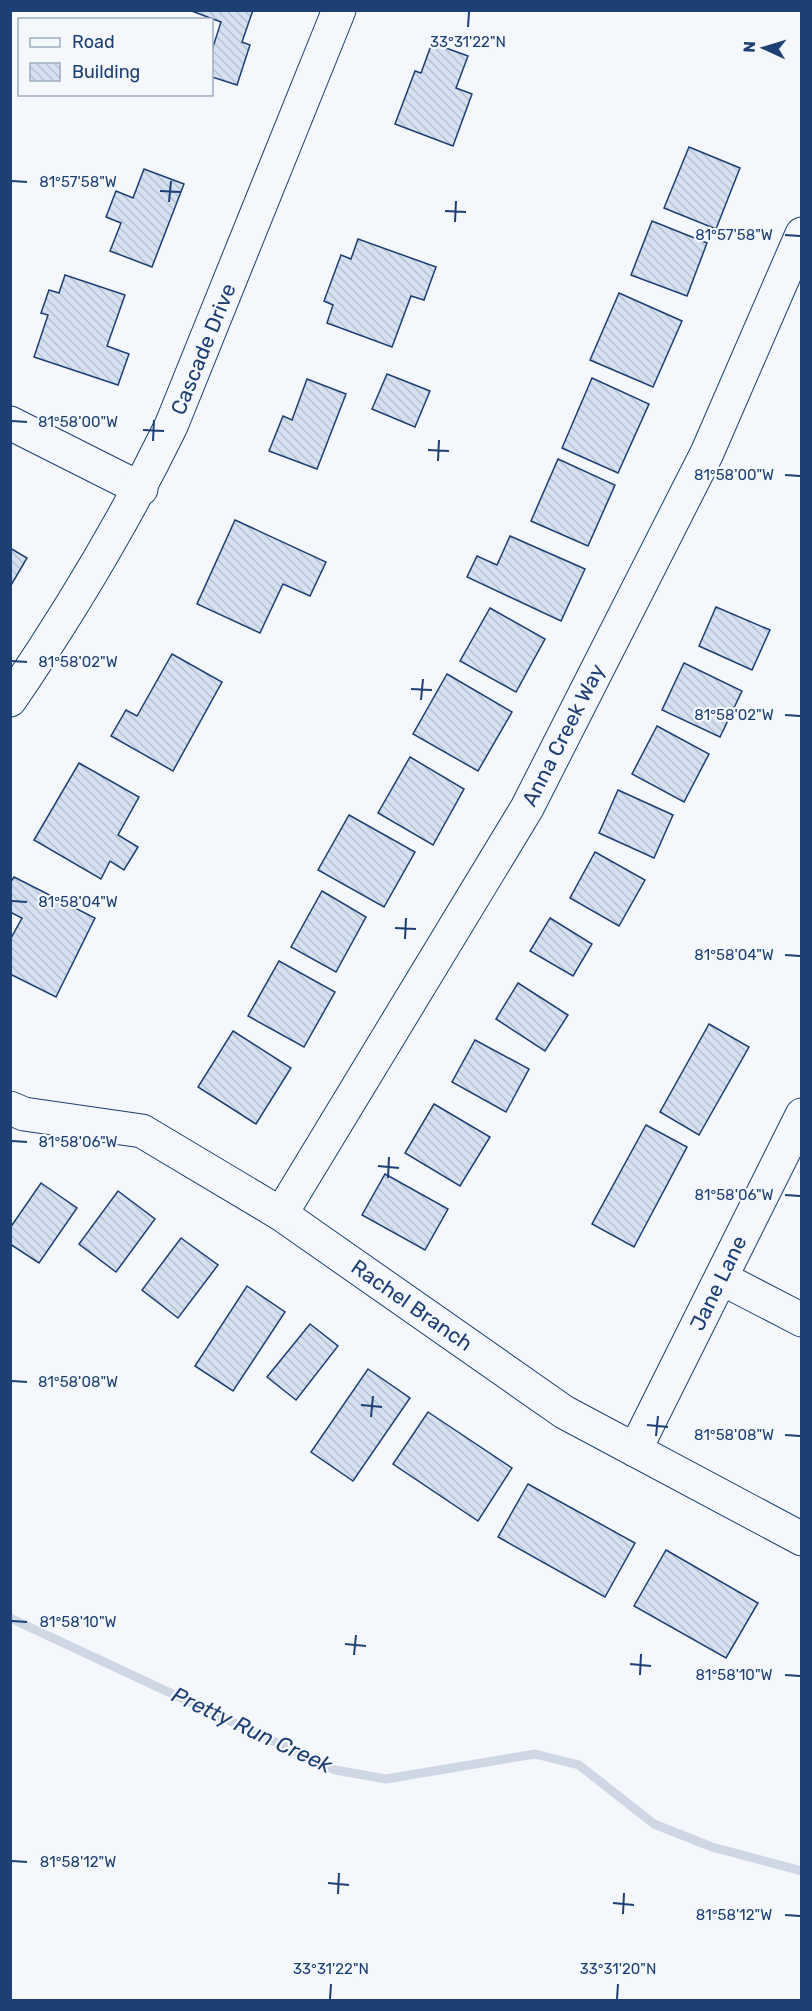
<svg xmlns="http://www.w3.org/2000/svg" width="812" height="2011" viewBox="0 0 812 2011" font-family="Rubik,sans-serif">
<defs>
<pattern id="building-back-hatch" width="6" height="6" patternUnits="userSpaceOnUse" patternTransform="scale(1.5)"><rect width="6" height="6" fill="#d5e0f0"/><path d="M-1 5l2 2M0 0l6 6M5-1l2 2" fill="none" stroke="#b6c1d1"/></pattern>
</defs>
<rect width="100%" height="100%" fill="#f4f7fb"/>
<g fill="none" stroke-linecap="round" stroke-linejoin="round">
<path stroke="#cfd7e4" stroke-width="9" d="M10,1618L335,1770L386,1779L535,1754L579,1765L654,1824L712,1847L802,1871"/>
</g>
<g fill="url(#building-back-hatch)" stroke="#1d3f73" stroke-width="1.5">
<path d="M189,10H253L242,42L250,45L237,85L212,77V50L221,22Z"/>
<path d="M432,43L468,56L456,88L472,94L453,146L395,124L415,71L421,73Z"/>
<path d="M689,147L740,168L716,229L664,208Z"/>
<path d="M144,169L184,184L152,267L110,251L121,223L106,217L116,191L133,198Z"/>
<path d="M652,221L707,243L687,296L631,275Z"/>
<path d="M358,239L436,267L424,300L411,296L392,347L327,323L333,305L324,301L341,255L351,259Z"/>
<path d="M65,275L125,295L107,346L129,354L118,385L34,357L48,315L41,313L49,290L59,293Z"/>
<path d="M619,293L682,321L653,387L590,360Z"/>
<path d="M387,374L430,391L415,427L372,409Z"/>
<path d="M592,378L649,404L618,473L562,448Z"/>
<path d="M307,379L346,394L317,469L269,451L283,416L292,420Z"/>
<path d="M558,459L615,485L588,546L531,521Z"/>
<path d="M235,520L326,562L310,596L283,584L260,633L197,604Z"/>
<path d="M510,536L585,569L561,621L467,577L477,556L497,565Z"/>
<path d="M10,548L27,558L10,587Z"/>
<path d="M716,607L770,630L752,670L699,646Z"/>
<path d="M490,608L545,639L516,692L460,661Z"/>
<path d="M172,654L222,682L173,771L111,736L126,710L137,716Z"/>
<path d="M684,663L742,691L720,737L662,710Z"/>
<path d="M447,674L512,712L478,771L413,734Z"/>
<path d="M657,726L709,754L684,802L632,774Z"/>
<path d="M410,757L464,789L433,845L378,813Z"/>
<path d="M79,763L139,797L118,835L138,847L124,870L110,861L101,879L34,840Z"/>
<path d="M618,790L673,815L654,858L599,833Z"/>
<path d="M349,815L415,852L384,907L318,870Z"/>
<path d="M595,852L645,880L619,926L570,898Z"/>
<path d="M14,877L95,918L56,997L10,974V940L22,918L10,912V883Z"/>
<path d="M322,891L366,917L336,972L291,947Z"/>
<path d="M550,918L592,944L573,976L530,951Z"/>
<path d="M279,961L335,992L304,1047L248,1016Z"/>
<path d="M518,983L568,1015L545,1051L496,1019Z"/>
<path d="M709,1024L749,1047L699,1135L660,1112Z"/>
<path d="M233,1031L291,1068L256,1124L198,1087Z"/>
<path d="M475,1040L529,1069L506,1112L452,1082Z"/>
<path d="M434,1104L490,1137L460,1186L405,1153Z"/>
<path d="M646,1125L687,1147L634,1247L592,1224Z"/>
<path d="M385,1174L448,1209L425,1250L362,1215Z"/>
<path d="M41,1183L77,1208L39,1263L10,1244V1228Z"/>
<path d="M118,1191L155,1219L116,1272L79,1244Z"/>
<path d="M181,1238L218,1265L178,1318L142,1290Z"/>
<path d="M247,1286L285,1312L233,1391L195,1366Z"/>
<path d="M310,1324L338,1346L296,1400L267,1377Z"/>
<path d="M368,1369L410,1398L353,1481L311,1452Z"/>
<path d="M428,1412L512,1468L478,1521L393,1464Z"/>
<path d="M528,1484L635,1543L605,1597L498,1537Z"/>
<path d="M666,1550L758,1603L726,1658L634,1606Z"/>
</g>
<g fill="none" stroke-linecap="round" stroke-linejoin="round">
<g stroke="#1d3f73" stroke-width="35">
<g id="minor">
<path d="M10,423L141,489"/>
<path d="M10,700C70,612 124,522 171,426L339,10"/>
<path d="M10,1108L24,1114L142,1131L281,1214L564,1412L802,1539"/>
<path d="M281,1214L527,808L707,453L802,234"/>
<path d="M721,1278L802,1320"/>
<path d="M635,1450L802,1115"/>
</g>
</g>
<use href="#minor" stroke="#f4f7fb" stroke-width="33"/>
</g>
<path fill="none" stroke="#1d3f73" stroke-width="2" d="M468,27L469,12M12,181L27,182M160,191L181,192M169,202L171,181M445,211L466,212M455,222L456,201M785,235L800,236M12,421L27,422M143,430L164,431M153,441L154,420M428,450L449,451M438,461L439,440M785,475L800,476M12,661L27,662M411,689L432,690M421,700L423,679M785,715L800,716M12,901L27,902M395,928L416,929M405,939L406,918M785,955L800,956M12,1141L27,1142M378,1166L399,1168M388,1178L389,1157M785,1195L800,1196M12,1381L27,1382M361,1405L382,1407M371,1417L373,1396M647,1425L668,1427M785,1435L800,1436M656,1436L658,1416M12,1621L27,1622M345,1644L366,1646M354,1655L356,1635M630,1664L651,1666M640,1675L641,1654M785,1675L800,1676M12,1861L27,1862M328,1883L349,1885M338,1894L339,1873M613,1903L634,1905M623,1914L624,1893M785,1915L800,1916M330,1999L331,1984M617,1999L618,1984"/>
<g text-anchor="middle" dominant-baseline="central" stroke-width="4.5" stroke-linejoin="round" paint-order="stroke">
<g font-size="21" fill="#1d3f73" stroke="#f4f7fb">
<text transform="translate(203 349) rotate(-68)">Cascade Drive</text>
<text transform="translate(563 735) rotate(-63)">Anna Creek Way</text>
<text transform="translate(718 1283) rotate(-64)">Jane Lane</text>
<text transform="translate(412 1305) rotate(35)">Rachel Branch</text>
</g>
<g font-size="22" font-style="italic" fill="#1d3f73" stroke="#f4f7fb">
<text transform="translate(252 1730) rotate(25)">Pretty Run Creek</text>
</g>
</g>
<g font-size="15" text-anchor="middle" fill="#1d3f73" stroke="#f4f7fb" stroke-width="4.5" stroke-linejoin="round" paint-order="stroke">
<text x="468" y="47">33°31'22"N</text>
<text x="78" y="187">81°57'58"W</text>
<text x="734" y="240">81°57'58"W</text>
<text x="78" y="427">81°58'00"W</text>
<text x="734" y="480">81°58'00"W</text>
<text x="78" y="667">81°58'02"W</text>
<text x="734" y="720">81°58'02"W</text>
<text x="78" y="907">81°58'04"W</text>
<text x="734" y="960">81°58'04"W</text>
<text x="78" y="1147">81°58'06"W</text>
<text x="734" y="1200">81°58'06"W</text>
<text x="78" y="1387">81°58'08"W</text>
<text x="734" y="1440">81°58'08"W</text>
<text x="78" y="1627">81°58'10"W</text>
<text x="734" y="1680">81°58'10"W</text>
<text x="78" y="1867">81°58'12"W</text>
<text x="734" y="1920">81°58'12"W</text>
<text x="331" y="1974">33°31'22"N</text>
<text x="618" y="1974">33°31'20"N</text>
</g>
<rect width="812" height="2011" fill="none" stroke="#1d3f73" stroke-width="24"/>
<rect x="18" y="18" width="195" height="78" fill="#f4f7fb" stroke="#9eadc5" stroke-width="1.5"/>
<rect x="30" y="38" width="30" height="9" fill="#f4f7fb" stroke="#9eadc5" stroke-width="1.5"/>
<text x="72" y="48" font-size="18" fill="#1d3f73">Road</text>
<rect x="30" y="63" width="30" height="18" fill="url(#building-back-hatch)" stroke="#9eadc5" stroke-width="1.5"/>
<text x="72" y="78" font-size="18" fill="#1d3f73">Building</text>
<g transform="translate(764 48) rotate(274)" stroke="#f4f7fb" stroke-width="4.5" paint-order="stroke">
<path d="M0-4.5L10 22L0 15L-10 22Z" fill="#1d3f73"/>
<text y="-9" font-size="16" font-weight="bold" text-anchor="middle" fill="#1d3f73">N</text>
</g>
</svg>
